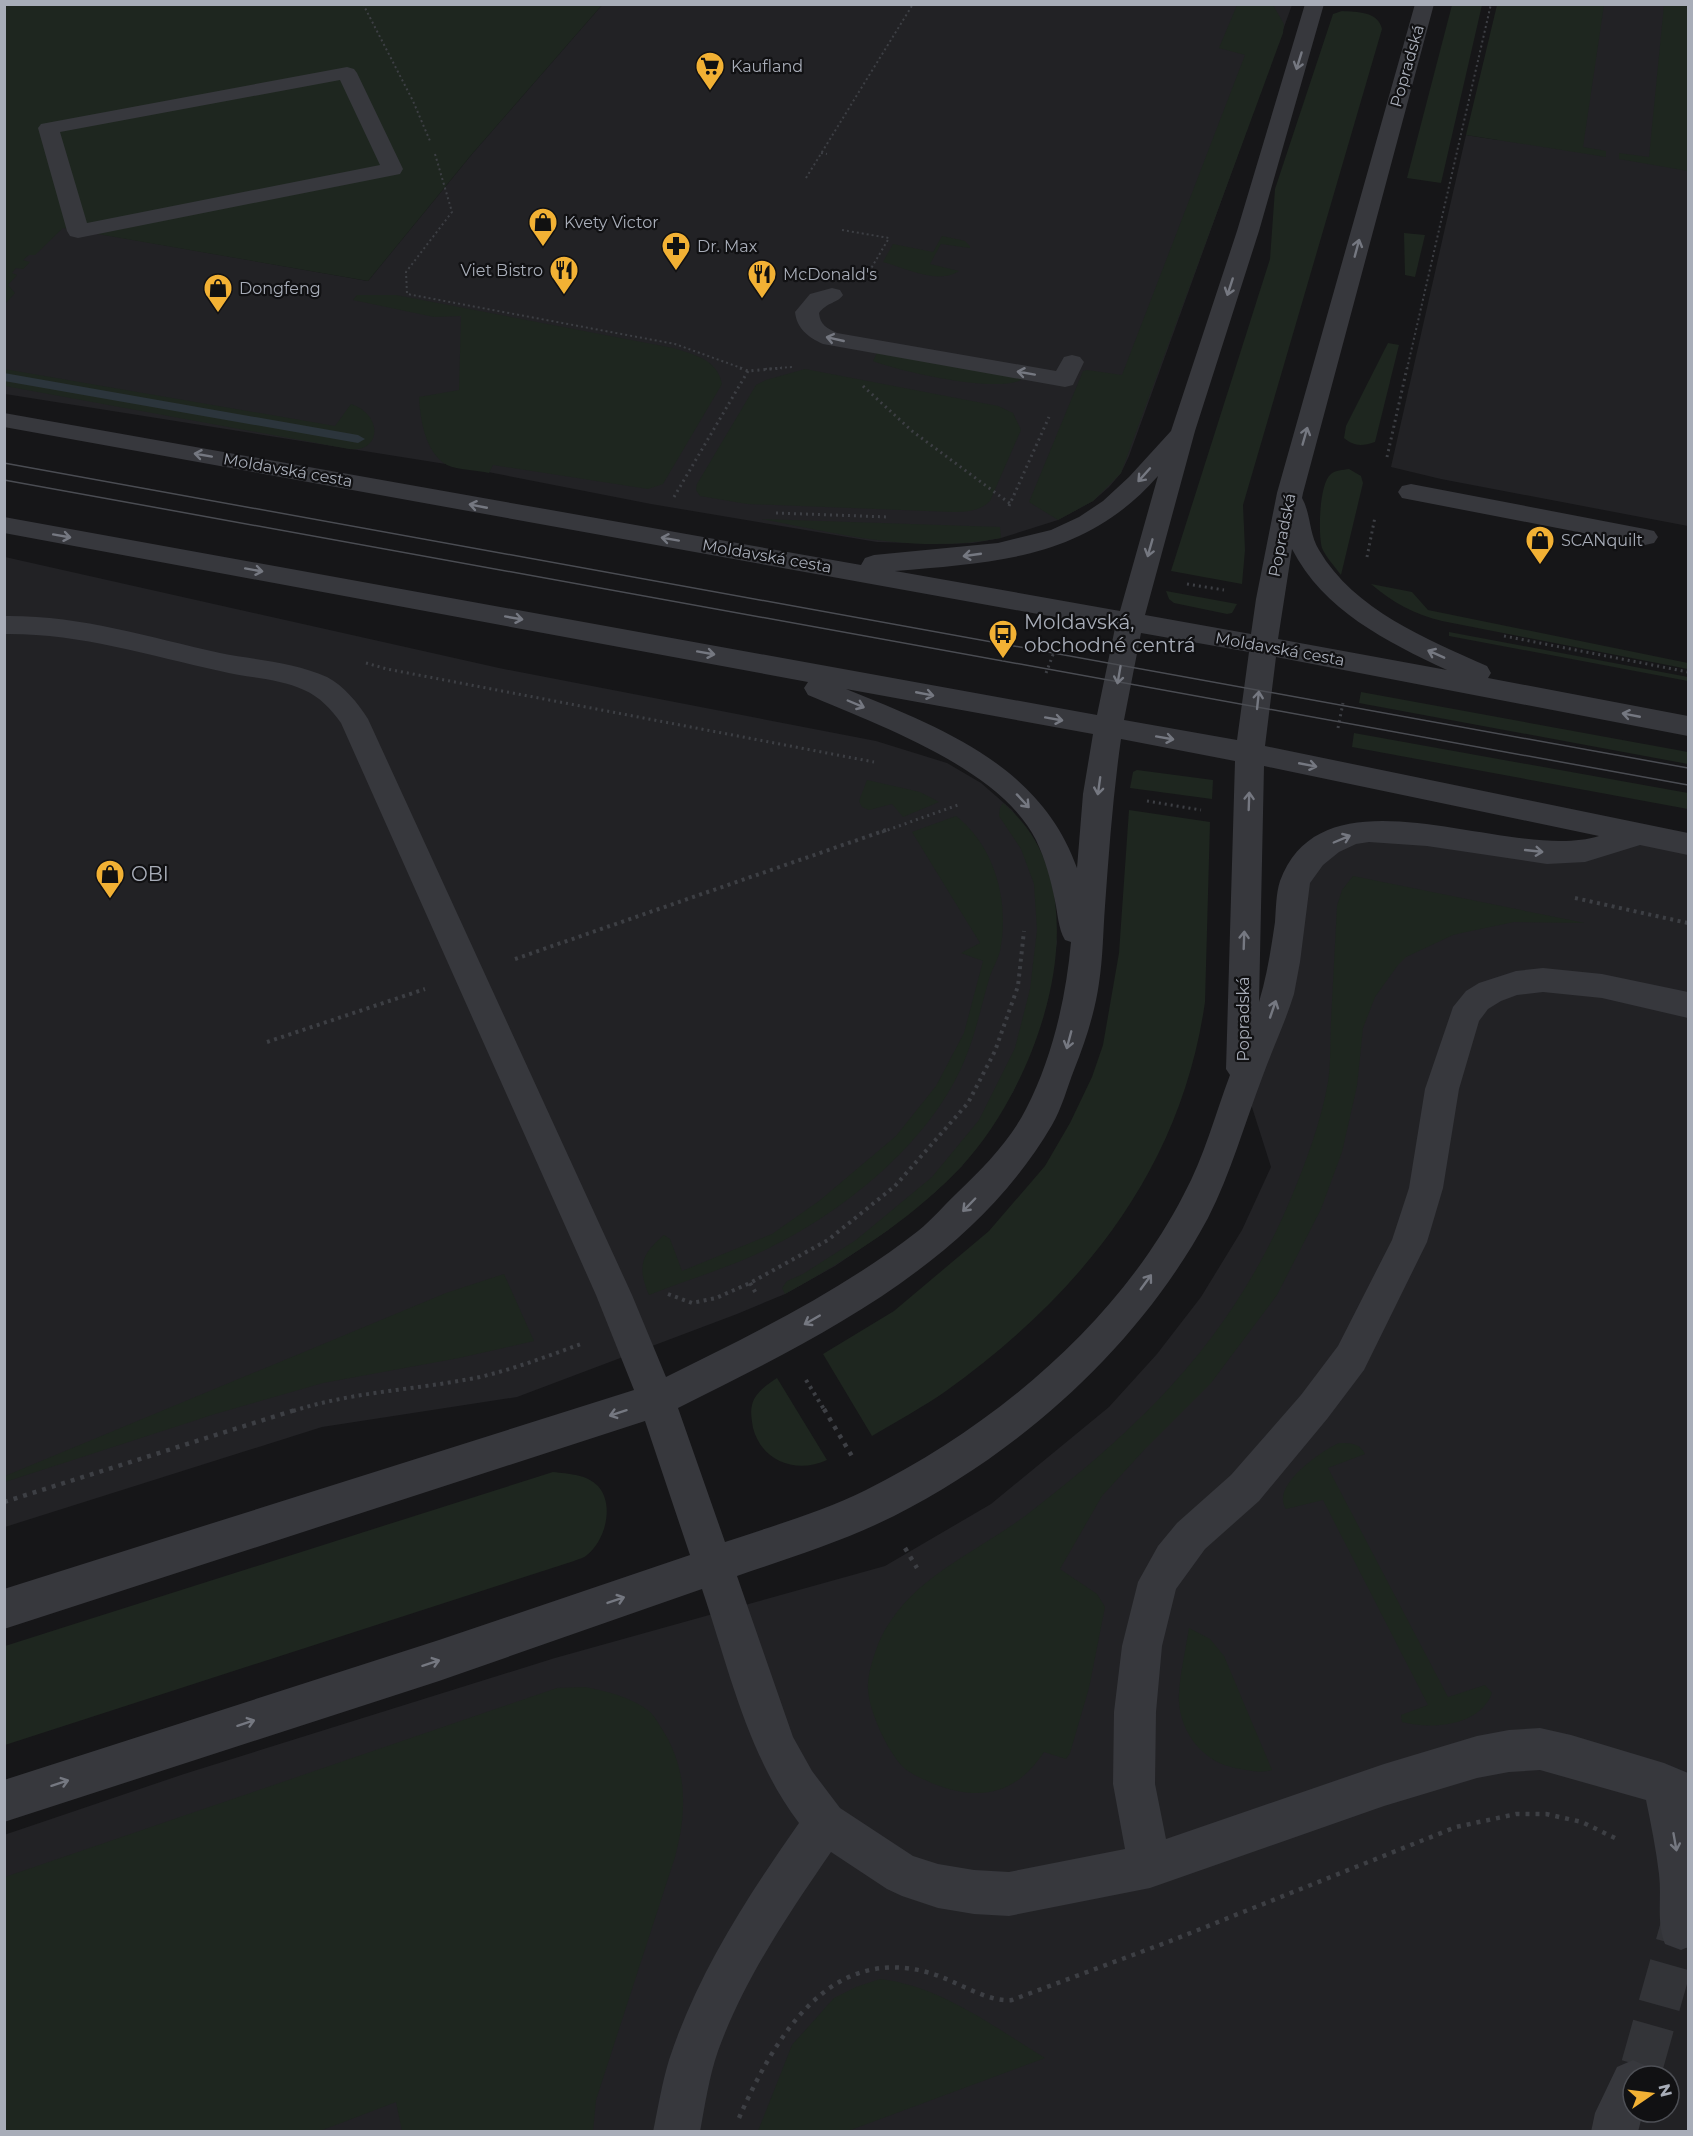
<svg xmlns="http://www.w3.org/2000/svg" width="1693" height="2136" viewBox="0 0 1693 2136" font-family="Montserrat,sans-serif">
<rect width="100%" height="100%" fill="#161618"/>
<g fill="#222225" fill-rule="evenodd">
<path d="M602,5H1292L1129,456L1121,473L1109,487L1093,501L1058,520L1001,538L973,543L944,544L877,542L651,504L452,465L5,394L4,217L368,281L472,154Z"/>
<path d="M1526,5H1688V526L1441,479L1391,467L1466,135L1498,140Z"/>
<path d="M5,557L499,668L876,741L947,763L981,783L1012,810L1036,844L1057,942L1047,1003L1034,1044L1013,1092L962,1166L934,1193L888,1230L835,1266L785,1294L737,1314L517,1397L322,1427L5,1527Z"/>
<path d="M1637,834L1688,844V2131H5L4,1835L184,1774L555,1658L885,1566L991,1504L1109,1407L1157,1354L1201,1297L1242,1230L1271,1167L1244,1082L1295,883L1346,836L1527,850ZM1633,2076H1669V2112H1633Z"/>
</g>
<g fill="#1e261f">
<path d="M5,5H602L472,154L368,281L63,228L35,255H29L23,260L30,262L23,269L16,268L12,273L17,275L8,285L15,293L5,304Z"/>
<path d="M1237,5H1273L1284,24L1283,33L1121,473L1093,501L1058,520L1029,502L1083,371L1087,370L1122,375L1245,55L1219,48Z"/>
<path d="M1452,5H1482L1441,183L1407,178Z"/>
<path d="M1497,5H1604L1583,147L1606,151V157L1466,135Z"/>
<path d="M1664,5H1688V171L1619,159V153L1649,157Z"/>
<path d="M1342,11C1357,12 1378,11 1382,29L1243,505L1245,550L1242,584L1171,571L1270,259L1275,189L1333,14Z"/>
<path d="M1404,233L1425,235L1415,277L1405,275Z"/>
<path d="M942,236L965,241L970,246V248L941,244L930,264L959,271C938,285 905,268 883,262L893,244L933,252Z"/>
<path d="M357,295H396L673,348C695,355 717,359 722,384L663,484L648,489L493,465L489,473C477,470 458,470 447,465C425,453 420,418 419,397L459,390L461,316L434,317L353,300Z"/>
<path d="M1388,343L1399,345L1375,442C1362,446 1355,447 1344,438L1346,426Z"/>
<path d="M877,353L1020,378L1021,380C995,393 902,372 873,361Z"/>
<path d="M4,369L335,426L351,404C384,415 381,453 349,449L5,386Z"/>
<path d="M805,369L998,406L1013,413L1021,430L990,501C980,511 967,512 953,512L747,504L700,496L696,490L697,484L756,385L766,380Z"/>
<path d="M1349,469L1361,476L1363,483L1341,575C1335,567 1326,557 1322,548C1318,534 1319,483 1331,474C1335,470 1343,470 1349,469Z"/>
<path d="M762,519L1000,527L1001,538C917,554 844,535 762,519Z"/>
<path d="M1371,584L1412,592L1428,610L1688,663V669L1442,621C1414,614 1393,603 1371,584Z"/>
<path d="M1166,591L1237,604L1232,613L1227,614L1174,603L1169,599Z"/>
<path d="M1449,632L1688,677V681L1449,636Z"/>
<path d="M1361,692L1688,752V764L1359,703Z"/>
<path d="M1354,733L1688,793V809L1352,747Z"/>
<path d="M1137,770L1213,780L1212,799L1130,788L1133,772Z"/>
<path d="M867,780L920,792L939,802L903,817L892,804L869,810L862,807L859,801Z"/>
<path d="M1003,803C1109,890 1039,1084 961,1167C911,1220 848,1259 785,1294L782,1288L787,1281L803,1274L856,1240L932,1177L979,1120L1015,1048L1030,989L1037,930L1034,884L1021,849L999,816L1000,808Z"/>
<path d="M1129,810L1210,822L1205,1002C1181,1170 1081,1294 946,1391C923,1407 897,1421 872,1436L823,1354L894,1311L989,1231L1045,1166L1070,1123L1092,1077L1103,1045L1119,953Z"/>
<path d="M956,816C995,846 1010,903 1000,951C998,959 993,968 990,976C982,1002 977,1029 967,1054C936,1137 848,1209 771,1247C732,1267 689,1279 649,1295C637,1267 641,1254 664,1235L670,1239L682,1271L772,1234L819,1201L896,1136L936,1086L964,1033L983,961L961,953L980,943L912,832Z"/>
<path d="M1353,876L1585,923L1514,922L1466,932L1453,935L1406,957L1398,965L1375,997L1363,1028L1357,1086L1342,1152L1321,1209L1277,1295L1211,1383L1145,1449L1102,1496L1060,1569L1097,1594L1105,1607L1089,1688L1070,1753L1066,1759L1044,1752C1016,1794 981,1802 934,1784C923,1779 910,1774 902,1766C887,1750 869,1711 868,1689C867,1675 874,1655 879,1642C909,1575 981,1552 1034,1509C1149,1420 1234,1334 1291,1198C1306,1162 1321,1122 1328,1082C1331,1063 1330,1041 1331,1021C1333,983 1335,944 1337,906L1342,890Z"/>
<path d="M504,1274L534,1341L459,1358L323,1383L215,1414L5,1482V1476L446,1293Z"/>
<path d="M777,1378L827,1460C797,1474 762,1462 753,1428C752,1421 750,1412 752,1405C755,1392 767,1385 777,1378Z"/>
<path d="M1339,1443C1350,1443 1360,1443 1365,1454L1328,1468L1448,1697L1485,1685L1492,1693C1480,1726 1432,1730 1402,1722L1401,1715L1428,1705L1323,1500L1286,1509C1270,1486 1321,1451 1339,1443Z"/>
<path d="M553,1472C569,1474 586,1474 598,1486C615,1505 605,1541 587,1555C584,1558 578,1559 574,1561L5,1745V1646Z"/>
<path d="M1189,1628L1210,1639L1224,1656L1272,1770C1259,1774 1248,1770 1235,1768C1204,1762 1181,1734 1179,1702C1178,1683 1186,1648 1189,1628Z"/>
<path d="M585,1687C608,1692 629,1696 649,1711C654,1715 658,1723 662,1729C688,1770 687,1812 675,1857L596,2100L593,2131H402L396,2102L320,2131H5V1877L557,1688Z"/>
<path d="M880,1979C941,1986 994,2027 1045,2058L848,2131H758L792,2045L834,1998L856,1987Z"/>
</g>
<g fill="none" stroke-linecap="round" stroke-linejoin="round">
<path fill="#2c353c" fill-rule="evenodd" d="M4,373L358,435L365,439L358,443L4,381Z"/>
<path stroke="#333438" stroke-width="42" stroke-dasharray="42 21" stroke-linecap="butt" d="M1642,2066L1681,1928"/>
<g stroke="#3d3f44" stroke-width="2" stroke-dasharray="2 3" stroke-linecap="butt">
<path d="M363,4L413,101L430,141"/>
<path d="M821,153L827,154"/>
<path d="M435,154L452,212L406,272L407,294L675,344L744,369"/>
<path d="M806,178L913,4"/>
<path d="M842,230L889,238L869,272"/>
<path d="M765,369L792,367"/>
<path d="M1407,369L1491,4"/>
</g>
<g stroke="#3d3f44" stroke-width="3" stroke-dasharray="2 4" stroke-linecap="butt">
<path d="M740,368L748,371L782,368"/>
<path d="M863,386L912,431L1012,505"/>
<path d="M1387,457L1407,368"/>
<path d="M674,497L748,371"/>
<path d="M1009,506L1049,417"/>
<path d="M776,513L889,517"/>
<path d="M1367,557L1375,517"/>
<path d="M1187,584L1224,590"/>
<path d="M1504,636L1688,672"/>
<path d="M366,663L387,669L874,762"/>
<path d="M1046,673L1054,652"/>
<path d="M1338,728L1343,703"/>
<path d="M1147,801L1201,810"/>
<path d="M882,832L958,805"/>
</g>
<g stroke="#3d3f44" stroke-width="4" stroke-dasharray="3 4.5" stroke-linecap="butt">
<path d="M1575,898L1688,923"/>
<path d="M515,959L886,830"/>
<path d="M267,1042L425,989"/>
<path d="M750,1283L757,1295"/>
<path d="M668,1294L692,1303L716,1298L750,1283L828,1240L895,1186L968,1103L995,1051L1018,986L1024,931"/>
<path d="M806,1380L825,1411"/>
<path d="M293,1411C355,1391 417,1390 480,1377C514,1369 548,1356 581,1344"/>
</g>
<g stroke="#3d3f44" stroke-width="4.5" stroke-dasharray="4 6" stroke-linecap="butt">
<path d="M824,1409L853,1458"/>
<path d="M4,1502L298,1409"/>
<path d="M905,1548L917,1568"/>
<path d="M739,2118C774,2039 829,1943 930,1973C955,1980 988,2003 1012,2000L1173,1940L1456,1827L1516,1814H1546L1582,1822L1619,1840"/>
</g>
<g fill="#37383d" fill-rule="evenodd">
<path d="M1305,4H1324L1259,231L1195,431L1145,615L1251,634L1256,599L1277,493L1415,4H1434L1303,493L1302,498C1311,514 1309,534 1319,550C1354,610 1427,639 1487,666L1491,673L1488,678L1688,716V736L1276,657L1265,746L1688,833V855L1640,845L1585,862L1547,864L1427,846L1369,842L1356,844L1339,852L1323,865L1310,883L1300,962L1294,994C1285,1023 1272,1050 1262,1078C1244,1125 1231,1173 1208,1218C1139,1346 1023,1450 894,1516C844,1541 789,1558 737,1576L793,1737L812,1771L840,1808L913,1856L938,1864L974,1870L1009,1872L1125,1849L1113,1784L1114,1712L1122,1646L1138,1582L1158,1546L1177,1523L1231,1475L1301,1395L1338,1346L1392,1240L1409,1188L1425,1089L1453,1007L1466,991L1479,983L1516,971L1543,968L1602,974L1688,992V1018L1602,998L1543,992L1517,995L1501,1001L1488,1009L1479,1021L1459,1089L1443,1188L1427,1242L1364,1370L1327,1419L1259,1501L1205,1549L1176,1589L1162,1646L1156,1712L1155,1784L1166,1839L1384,1764L1477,1736L1509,1730L1540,1728L1571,1735L1664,1763L1688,1773V1947L1681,1950L1665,1944C1656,1922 1662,1898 1659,1874C1656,1849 1651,1824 1646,1800L1540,1770L1509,1772L1477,1778L1384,1806L1150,1888L1009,1916L974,1914L938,1908L902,1896L887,1889L831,1852C788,1915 744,1979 718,2051C709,2077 705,2105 700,2132H653C658,2108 662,2083 669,2060C697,1974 747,1897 799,1823C748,1756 729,1669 702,1589L439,1681L4,1822V1780L439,1640L690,1555L645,1421L4,1629V1589L634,1390L596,1295L341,723C331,709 320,697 304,690C278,678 247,678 220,671C147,655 79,633 4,634V616C80,615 148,637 220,653C255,660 294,662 327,677C344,686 358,703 368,719L632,1295L666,1377C753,1334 841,1291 918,1231C932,1220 944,1205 957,1193C983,1168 1010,1141 1026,1109C1052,1059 1066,998 1071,942L1065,940C1058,928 1058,914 1055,901C1051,880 1045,859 1036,840C1000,768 878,725 808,695L804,688L808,682L4,533V517L1097,715L1115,628L4,427V413L861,565L865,558L874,555L998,543L1051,530L1079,517L1103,501L1129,477L1171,431L1237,231ZM1158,476L1120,611L895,571C998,562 1085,559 1158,476ZM1292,549C1323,610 1387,642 1447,670L1278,639ZM1141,633L1249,652L1237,740L1124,720ZM846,689L1093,734L1083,794L1077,868C1040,764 939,727 846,689ZM1121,739L1235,761L1226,1069L1230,1075C1215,1115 1204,1157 1184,1194C1118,1323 994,1426 866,1490C822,1512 772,1526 725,1542L678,1408C818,1338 970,1265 1052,1125C1062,1108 1067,1088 1074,1070C1085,1043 1095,1012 1099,983C1103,958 1103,932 1105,906C1109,850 1113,795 1121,739ZM1264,766L1599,836C1511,864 1325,760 1280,881C1276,893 1276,909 1275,922C1271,949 1267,976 1259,1002Z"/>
<path d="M347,67L354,69L357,73L403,169L400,174L78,238L70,236L67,231L38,128L41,124ZM340,80L380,165L87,223L60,132Z"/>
<path d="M832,288L840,290L843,295C838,303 827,302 819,313C820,325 827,328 837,333L1056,371L1064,357L1072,355L1080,357L1084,362L1073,385L1065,387L823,344C808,337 797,329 795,312L810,294Z"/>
<path d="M1411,484L1645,529L1654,531L1658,537L1654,543L1645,545L1402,498L1398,492L1402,486Z"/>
<path d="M1633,2060L1649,2067L1653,2076H1633V2112H1643L1638,2132H1591L1595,2113L1617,2067Z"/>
</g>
<g stroke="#4a4c52" stroke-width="1.5">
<path d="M4,463L1688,768"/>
<path d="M4,480L1688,785"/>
</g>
</g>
<defs><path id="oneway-shaft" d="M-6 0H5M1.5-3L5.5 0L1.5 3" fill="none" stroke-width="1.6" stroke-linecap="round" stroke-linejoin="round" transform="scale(1.5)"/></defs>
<g stroke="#757881">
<use href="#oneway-shaft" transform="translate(1299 61) rotate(107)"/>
<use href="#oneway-shaft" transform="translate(1357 248) rotate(-75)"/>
<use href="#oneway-shaft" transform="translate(1230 287) rotate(108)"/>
<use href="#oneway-shaft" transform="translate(835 339) rotate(-167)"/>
<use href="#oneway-shaft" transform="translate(1026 373) rotate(-170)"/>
<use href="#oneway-shaft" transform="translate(1305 436) rotate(-74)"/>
<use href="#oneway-shaft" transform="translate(203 455) rotate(-170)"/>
<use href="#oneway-shaft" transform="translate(1144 475) rotate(132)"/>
<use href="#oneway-shaft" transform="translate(478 506) rotate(-169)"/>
<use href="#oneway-shaft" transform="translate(62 536) rotate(10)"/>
<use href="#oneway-shaft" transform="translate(670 539) rotate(-170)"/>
<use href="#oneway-shaft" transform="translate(1150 548) rotate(106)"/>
<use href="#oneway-shaft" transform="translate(972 555) rotate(172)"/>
<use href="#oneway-shaft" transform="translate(254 570) rotate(10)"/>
<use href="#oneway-shaft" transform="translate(514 618) rotate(10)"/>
<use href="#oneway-shaft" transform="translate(706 653) rotate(10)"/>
<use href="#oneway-shaft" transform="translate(1436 654) rotate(-156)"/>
<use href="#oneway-shaft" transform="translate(1119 675) rotate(100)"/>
<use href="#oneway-shaft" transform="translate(925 694) rotate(11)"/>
<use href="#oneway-shaft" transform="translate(1258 700) rotate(-84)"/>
<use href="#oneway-shaft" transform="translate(856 704) rotate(23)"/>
<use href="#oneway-shaft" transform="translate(1631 715) rotate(-169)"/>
<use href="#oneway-shaft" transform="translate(1054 719) rotate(10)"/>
<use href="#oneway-shaft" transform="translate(1165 738) rotate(10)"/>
<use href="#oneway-shaft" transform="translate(1308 765) rotate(11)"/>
<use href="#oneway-shaft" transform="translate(1099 786) rotate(98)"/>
<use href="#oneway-shaft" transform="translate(1023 801) rotate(47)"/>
<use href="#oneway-shaft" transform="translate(1249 801) rotate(-88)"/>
<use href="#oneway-shaft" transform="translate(1342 839) rotate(-23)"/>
<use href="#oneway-shaft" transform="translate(1534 851) rotate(6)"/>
<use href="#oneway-shaft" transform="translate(1244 940) rotate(-88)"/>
<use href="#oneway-shaft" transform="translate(1273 1009) rotate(-71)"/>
<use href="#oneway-shaft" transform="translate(1069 1040) rotate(105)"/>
<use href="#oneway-shaft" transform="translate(969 1205) rotate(134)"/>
<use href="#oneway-shaft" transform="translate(1146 1282) rotate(-54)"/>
<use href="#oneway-shaft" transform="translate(812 1320) rotate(150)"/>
<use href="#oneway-shaft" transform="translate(618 1413) rotate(162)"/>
<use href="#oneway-shaft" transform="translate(616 1600) rotate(-19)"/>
<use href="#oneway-shaft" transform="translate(431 1663) rotate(-18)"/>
<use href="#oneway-shaft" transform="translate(246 1723) rotate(-18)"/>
<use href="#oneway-shaft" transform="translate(60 1783) rotate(-18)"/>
<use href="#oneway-shaft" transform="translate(1675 1842) rotate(80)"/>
</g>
<defs>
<g id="supermarket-pin" transform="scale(1.5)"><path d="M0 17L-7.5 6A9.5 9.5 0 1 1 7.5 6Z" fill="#f2b134" stroke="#111113"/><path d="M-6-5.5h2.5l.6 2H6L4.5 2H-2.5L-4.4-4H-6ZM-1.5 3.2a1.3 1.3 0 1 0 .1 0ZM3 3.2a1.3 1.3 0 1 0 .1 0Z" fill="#111"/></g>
<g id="shop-pin" transform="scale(1.5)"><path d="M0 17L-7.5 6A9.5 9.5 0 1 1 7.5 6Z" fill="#f2b134" stroke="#111113"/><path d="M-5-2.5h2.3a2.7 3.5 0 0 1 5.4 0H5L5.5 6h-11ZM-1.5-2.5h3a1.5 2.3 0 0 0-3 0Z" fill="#111"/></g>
<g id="pharmacy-pin" transform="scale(1.5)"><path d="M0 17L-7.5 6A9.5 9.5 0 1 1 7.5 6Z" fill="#f2b134" stroke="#111113"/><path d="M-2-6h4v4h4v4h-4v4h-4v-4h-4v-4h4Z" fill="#111"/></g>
<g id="restaurant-pin" transform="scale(1.5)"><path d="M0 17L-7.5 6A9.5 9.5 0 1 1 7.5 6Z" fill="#f2b134" stroke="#111113"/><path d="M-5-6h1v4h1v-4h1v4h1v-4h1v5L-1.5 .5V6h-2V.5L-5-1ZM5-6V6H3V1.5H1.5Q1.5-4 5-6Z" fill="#111"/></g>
<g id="bus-pin" transform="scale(1.5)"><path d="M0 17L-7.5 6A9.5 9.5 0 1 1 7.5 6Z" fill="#f2b134" stroke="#111113"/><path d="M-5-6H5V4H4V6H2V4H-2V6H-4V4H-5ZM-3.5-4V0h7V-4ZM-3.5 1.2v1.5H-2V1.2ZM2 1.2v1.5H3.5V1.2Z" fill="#111"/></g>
</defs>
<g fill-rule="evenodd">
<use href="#supermarket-pin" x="710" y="66"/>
<use href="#shop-pin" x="543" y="222"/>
<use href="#pharmacy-pin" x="676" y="246"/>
<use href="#restaurant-pin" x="564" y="270"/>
<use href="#restaurant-pin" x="762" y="274"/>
<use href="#shop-pin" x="218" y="288"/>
<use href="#shop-pin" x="1540" y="540"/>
<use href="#bus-pin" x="1003" y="634"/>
<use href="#shop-pin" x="110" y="874"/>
</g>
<g text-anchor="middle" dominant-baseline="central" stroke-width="4.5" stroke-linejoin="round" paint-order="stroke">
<g font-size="16" fill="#a8adb8" stroke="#111113" text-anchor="start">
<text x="731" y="66">Kaufland</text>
<text x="564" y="222">Kvety Victor</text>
<text x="697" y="246">Dr. Max</text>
<text x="543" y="270" text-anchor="end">Viet Bistro</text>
<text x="783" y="274">McDonald's</text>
<text x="239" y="288">Dongfeng</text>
<text x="1561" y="540">SCANquilt</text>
</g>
<g font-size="16" fill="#a8adb8" stroke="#111113">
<text transform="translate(1407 66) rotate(-74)">Popradská</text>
<text transform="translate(288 470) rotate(10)">Moldavská cesta</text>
<text transform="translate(1282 535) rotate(-79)">Popradská</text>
<text transform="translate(767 556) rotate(10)">Moldavská cesta</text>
<text transform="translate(1280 649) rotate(10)">Moldavská cesta</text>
<text transform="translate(1243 1019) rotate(-90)">Popradská</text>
</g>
<g font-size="20" fill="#a8adb8" stroke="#111113" text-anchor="start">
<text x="1024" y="622">Moldavská,<tspan x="1024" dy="23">obchodné centrá</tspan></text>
<text x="131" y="874">OBI</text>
</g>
</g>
<rect width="1693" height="2136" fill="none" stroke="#a8adb8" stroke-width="12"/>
<g transform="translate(1651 2094) rotate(76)"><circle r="28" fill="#111113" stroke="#4d4f55" stroke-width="1.5"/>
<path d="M0-4.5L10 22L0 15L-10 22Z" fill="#f2b134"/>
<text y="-9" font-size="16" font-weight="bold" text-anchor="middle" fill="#a8adb8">N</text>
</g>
</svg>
